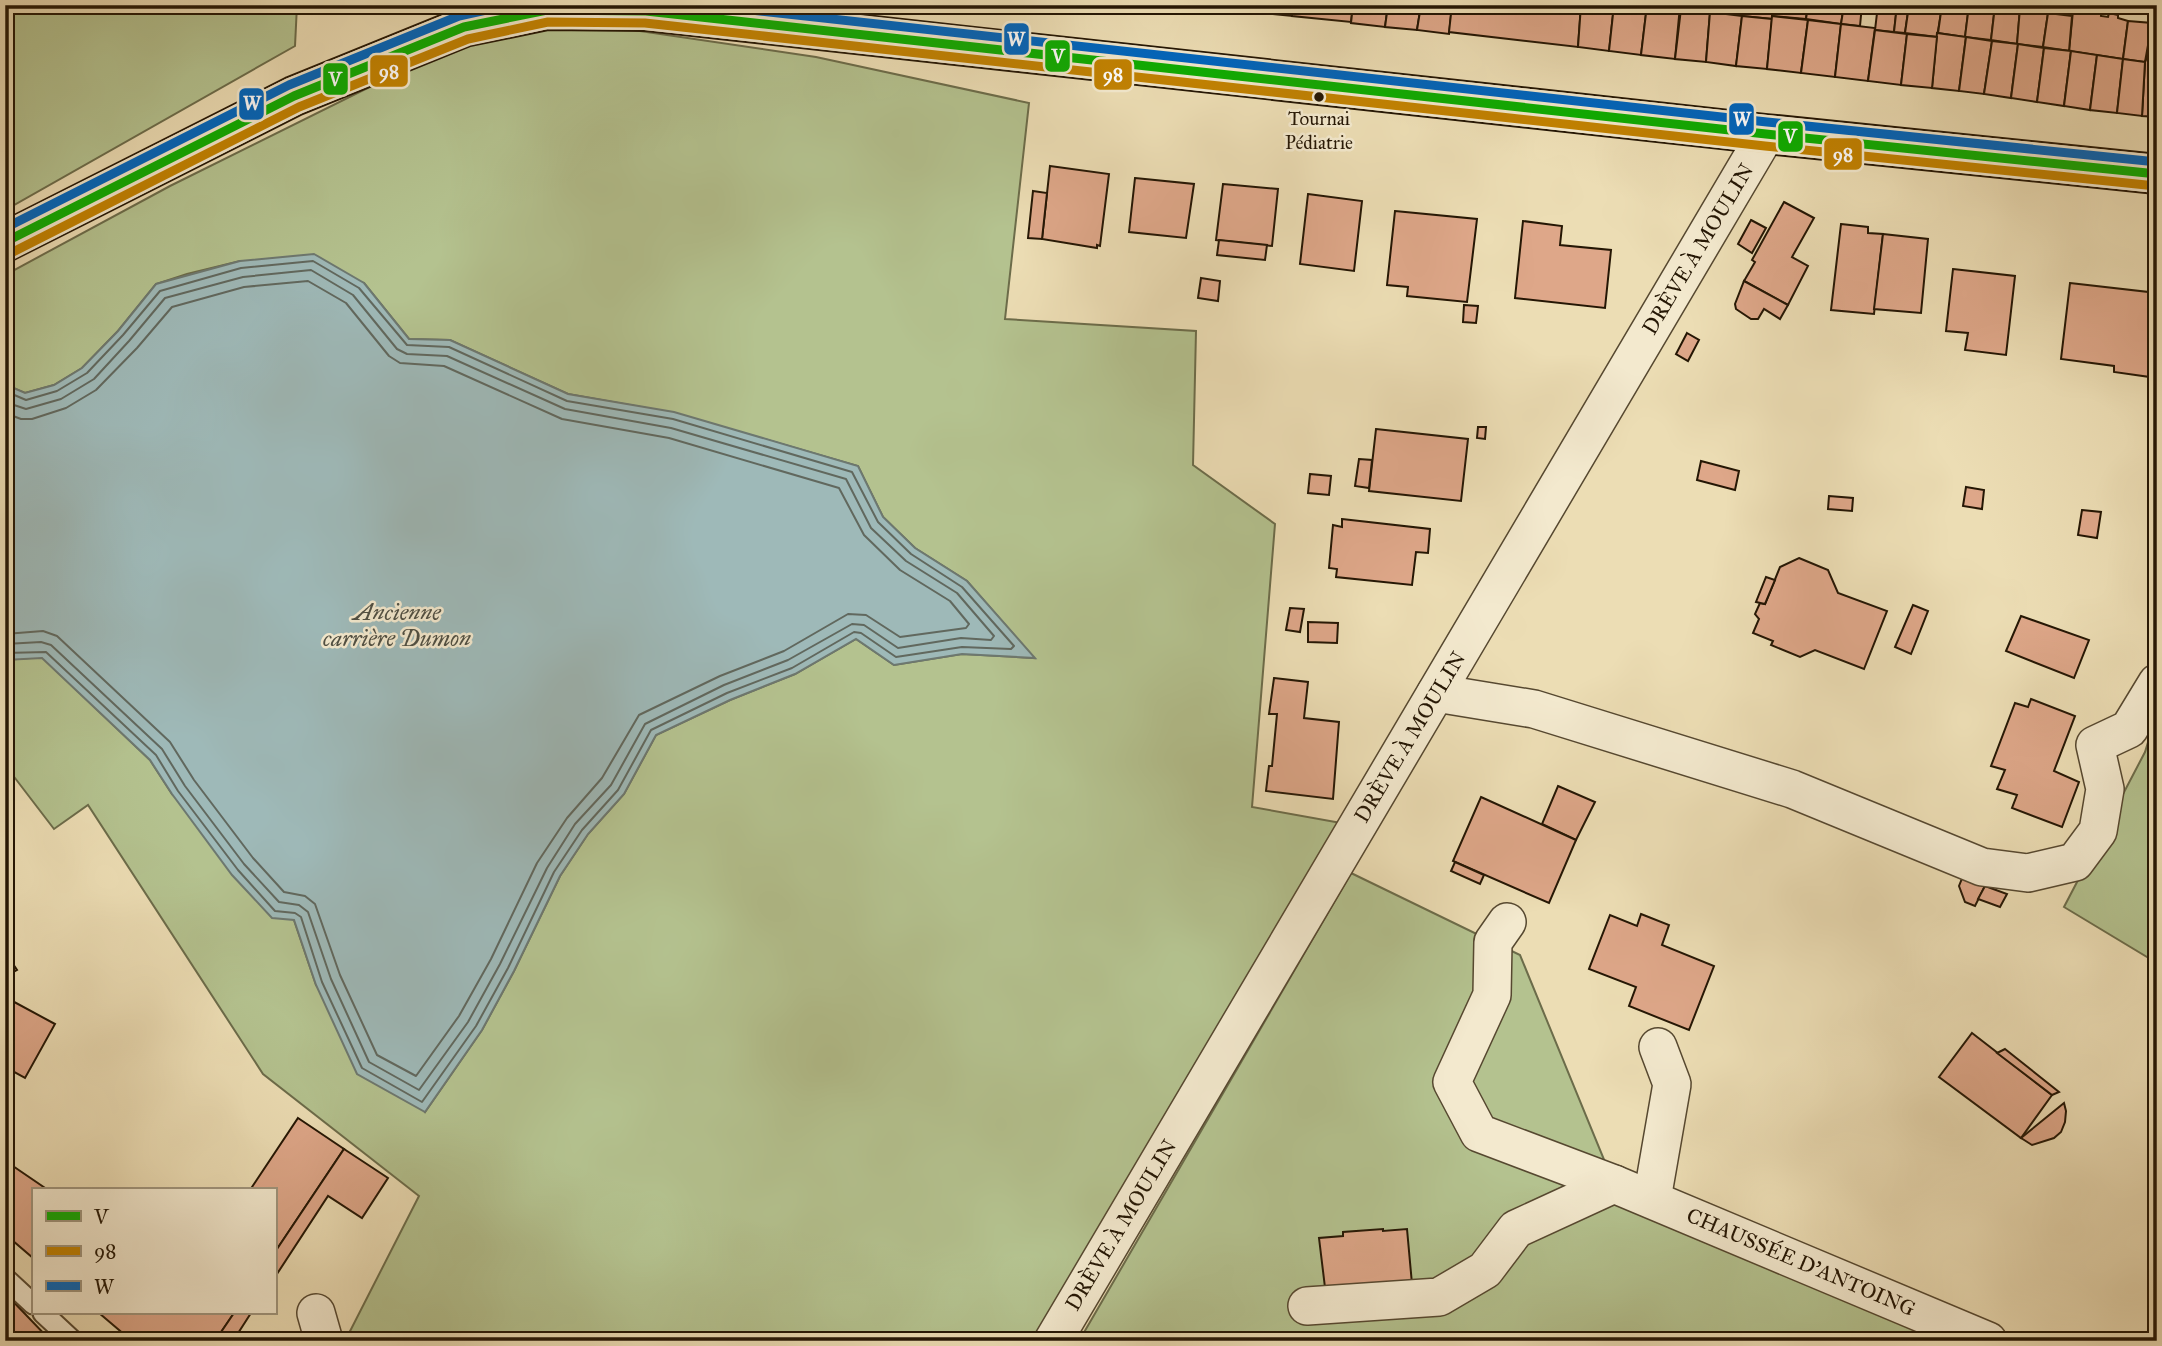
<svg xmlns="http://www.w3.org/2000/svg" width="2162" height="1346" viewBox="0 0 2162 1346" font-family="'IM FELL Great Primer',serif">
<rect width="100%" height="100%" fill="#ecddb4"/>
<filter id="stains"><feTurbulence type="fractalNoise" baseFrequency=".00286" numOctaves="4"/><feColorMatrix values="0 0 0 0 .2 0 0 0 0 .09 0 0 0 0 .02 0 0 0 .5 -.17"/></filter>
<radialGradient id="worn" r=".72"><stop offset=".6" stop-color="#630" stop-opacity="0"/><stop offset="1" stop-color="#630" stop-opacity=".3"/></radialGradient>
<g fill="#b4c28f" stroke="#6c6c4a" stroke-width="2">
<path d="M5,5H297L295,46L7,209Z"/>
<path d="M599,25L816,57L1029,103L1005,319L1196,331L1193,465L1275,524L1252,807L1341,823L1036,1341H345L419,1196L263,1074L88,805L54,829L5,765V660L42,657L150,760L172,794L294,920L316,985L425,1112L482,1030L514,971L560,876L588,834L624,794L656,735L730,700L795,674L856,639L894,665L962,654L1034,658L967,581L915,548L883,517L858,466L674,413L568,394L450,340L409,339L364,283L240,261L187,274L156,284L118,331L82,368L54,385L25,393L11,387L5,379V275L170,186L414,65L506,33Z"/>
<path d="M2157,713V963L2064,907L2145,752Z"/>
<path d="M1351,873L1520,955L1614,1184L1988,1341H1079Z"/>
</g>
<path fill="#9eb9b8" stroke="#6d7870" stroke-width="2" d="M314,254L364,283L409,339L450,340L568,394L674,412L858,466L883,517L915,548L967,581L1035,658L962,654L894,665L856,639L795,674L730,700L656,735L624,794L588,834L560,876L514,971L482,1030L425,1112L357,1074L316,985L294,920L272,918L232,875L172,794L150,760L42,658L5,660V379L11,387L25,393L54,385L82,368L118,331L156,284L240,261Z"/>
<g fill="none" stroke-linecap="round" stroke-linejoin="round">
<g stroke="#61685e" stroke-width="2">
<path d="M5,391L26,400L57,391L87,373L123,335L160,291L241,268L313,261L359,288L407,345L449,347L567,401L673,419L852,472L878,522L911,554L962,587L1014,646L1011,649L962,647L896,657L861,633L854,632L792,668L727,693L651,730L618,790L582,830L554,872L508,968L476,1026L422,1102L362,1068L322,982L301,917L295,913L275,911L238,870L178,791L156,755L46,652L5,653"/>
<path d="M5,402L26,409L61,399L94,379L129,341L165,298L243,277L311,270L353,295L397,349L407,354L447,356L565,409L671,428L846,479L871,528L906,561L957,593L994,636L991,640L961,638L898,648L864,625L852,624L788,660L724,685L645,724L611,785L575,824L547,868L500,964L468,1022L419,1090L369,1062L331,979L308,912L299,905L279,902L244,864L185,786L162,749L51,645L41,642L5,644"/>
<path d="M5,413L21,419H32L66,408L96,390L137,348L172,307L244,287L308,281L346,303L389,356L400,363L444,366L562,419L669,438L839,488L864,535L900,570L950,601L969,624L966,628L900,637L866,615L848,614L784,651L720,676L639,715L602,778L567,818L537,863L491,959L459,1016L416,1076L377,1055L340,975L315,904L305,896L284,892L253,858L194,780L170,742L57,636L43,631L5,634"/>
</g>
</g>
<g fill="#dea789" stroke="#241604" stroke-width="2">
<path d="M281,5H306L284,12Z"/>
<path d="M1236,5H1264L1263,13L1235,9Z"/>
<path d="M1264,5H1293L1292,16L1263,13Z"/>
<path d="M1293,5H1353L1351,22L1292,16Z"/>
<path d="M1353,5H1388L1385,27L1351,23Z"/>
<path d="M1388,5H1421L1417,30L1385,27Z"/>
<path d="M1421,5H1452L1449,34L1417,30Z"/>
<path d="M1452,5H1581L1578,47L1449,32Z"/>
<path d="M1581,5H1614L1609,51L1578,47Z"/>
<path d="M1614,5H1647L1641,55L1609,51Z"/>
<path d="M1647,5L1680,6L1675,59L1641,55Z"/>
<path d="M1712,5H1743L1742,16L1711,12Z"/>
<path d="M1712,5L1711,12L1681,9L1680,6Z"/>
<path d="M1743,5H1773L1772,19L1742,16Z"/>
<path d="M1773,5H1808L1806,19L1772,16Z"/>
<path d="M1808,5H1844L1841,24L1806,19Z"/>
<path d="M1844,5H1862L1860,26L1841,24Z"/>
<path d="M1878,5H1897L1894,32L1875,30Z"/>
<path d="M1897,5H1909L1905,33L1894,32Z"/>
<path d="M1909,5H1927L1926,11L1941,13L1937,37L1905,33Z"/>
<path d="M1942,5H1969L1965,37L1938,33Z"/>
<path d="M1969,5H1995L1991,40L1965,37Z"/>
<path d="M2090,5H2102L2101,16L2108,17L2109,13L2118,15V18L2128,21L2123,59L2069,51L2073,11L2089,12Z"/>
<path d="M1995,6L2020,8L2017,44L1991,40Z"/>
<path d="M2020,8L2048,13L2043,47L2017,44Z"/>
<path d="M1681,9L1710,12L1706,62L1675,59Z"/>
<path d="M1710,12L1742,16L1736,66L1706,62Z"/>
<path d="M2048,13L2072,16L2069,51L2043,47Z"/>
<path d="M1742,16L1772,19L1767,69L1736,66Z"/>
<path d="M1772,16L1808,20L1801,73L1767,69Z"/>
<path d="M1808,20L1841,24L1835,77L1801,73Z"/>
<path d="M2128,21L2152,23L2145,62L2123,59Z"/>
<path d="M1841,24L1875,28L1868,81L1835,77Z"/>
<path d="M2152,28H2157V56L2148,55Z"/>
<path d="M1875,30L1907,34L1901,85L1868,81Z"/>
<path d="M1937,33L1966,37L1959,91L1932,88Z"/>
<path d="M1907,34L1937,37L1932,88L1901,85Z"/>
<path d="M1966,37L1992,41L1984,94L1959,91Z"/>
<path d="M1992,41L2018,44L2011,98L1984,94Z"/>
<path d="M2018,44L2044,48L2037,102L2011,98Z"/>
<path d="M2044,48L2071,51L2064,106L2037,102Z"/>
<path d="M2071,51L2097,55L2090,110L2064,106Z"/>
<path d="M2097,55L2123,59L2117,113L2090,110Z"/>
<path d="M2148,55L2157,56V117L2142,116L2145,62Z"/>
<path d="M2123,59L2145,62L2142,116L2117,113Z"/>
<path d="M1050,166L1109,174L1100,246L1097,245V248L1042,239Z"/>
<path d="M1135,178L1194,184L1186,238L1129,232Z"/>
<path d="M1223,184L1278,189L1272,246L1216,240Z"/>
<path d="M1033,191L1047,193L1042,239L1028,238Z"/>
<path d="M1308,194L1362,201L1354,271L1300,264Z"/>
<path d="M1784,202L1814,218L1792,257L1808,266L1788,305L1744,281L1755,262L1752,260Z"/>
<path d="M1395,211L1477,219L1467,302L1407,296L1408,287L1387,285Z"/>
<path d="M1751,220L1766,228L1752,253L1738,244Z"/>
<path d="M1523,221L1562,226L1560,245L1611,250L1605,308L1515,298Z"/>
<path d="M1841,224L1868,227V233L1883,234L1874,314L1831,310Z"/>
<path d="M1883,234L1928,239L1921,313L1874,309Z"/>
<path d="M1219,240L1267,245L1265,260L1217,255Z"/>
<path d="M1953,269L2015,276L2006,355L1965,350L1968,333L1946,331Z"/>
<path d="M1201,278L1220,281L1218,301L1198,298Z"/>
<path d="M1744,281L1788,305L1780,319L1764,309L1758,319H1751L1736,309L1735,304Z"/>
<path d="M2070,283L2157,293L2150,377L2114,372V366L2061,359Z"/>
<path d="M1464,305L1478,306L1476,323L1463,322Z"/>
<path d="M1687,333L1699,340L1688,361L1676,354Z"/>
<path d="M1478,427H1486L1485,439L1477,438Z"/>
<path d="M1376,429L1468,439L1461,501L1369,491Z"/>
<path d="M1359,459L1372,460L1369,488L1355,486Z"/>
<path d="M1701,461L1739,471L1735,490L1697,480Z"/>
<path d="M1310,474L1331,476L1329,495L1308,493Z"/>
<path d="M1966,487L1984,490L1982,509L1963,506Z"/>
<path d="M1829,496L1853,498L1852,511L1828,509Z"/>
<path d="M2082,510L2101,512L2097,538L2078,535Z"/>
<path d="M1342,519L1430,529L1428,553L1416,552L1412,585L1336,577L1337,569L1329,568L1333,525L1342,527Z"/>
<path d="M1799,558L1828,570L1838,593L1887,611L1864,669L1815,650L1800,657L1771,645L1773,641L1753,633L1759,619L1755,614L1760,603L1765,604L1780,567Z"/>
<path d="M1766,577L1775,580L1765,604L1756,602Z"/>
<path d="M1913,605L1928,611L1911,654L1895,647Z"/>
<path d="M1290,608L1304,609L1300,632L1286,630Z"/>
<path d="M2021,616L2089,640L2074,678L2006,651Z"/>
<path d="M1308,622L1338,623L1337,643L1308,642Z"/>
<path d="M1274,678L1308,682L1304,718L1339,722L1333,799L1266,791L1269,766H1272L1277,714H1269Z"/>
<path d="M2031,699L2075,716L2054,771L2079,782L2062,827L2012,808L2017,795L1997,789L2005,770L1991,766L2015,703L2028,707Z"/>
<path d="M1558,786L1595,802L1576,840L1542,824Z"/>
<path d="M1481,797L1576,840L1549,903L1453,861Z"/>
<path d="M1455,862L1484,875L1480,884L1451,871Z"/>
<path d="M1963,876L1985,886L1975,906L1965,902L1959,886Z"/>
<path d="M1985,886L2007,894L2000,907L1978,899Z"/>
<path d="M1641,914L1669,925L1662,945L1714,966L1689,1030L1629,1006L1636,987L1589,969L1610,915L1637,926Z"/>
<path d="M5,952L17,970L10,974L5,983Z"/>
<path d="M5,997L55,1024L25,1078L5,1067Z"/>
<path d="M1972,1033L2052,1095L2021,1138L1939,1077Z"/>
<path d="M2005,1049L2059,1092L2052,1095L1997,1053Z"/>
<path d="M2064,1103L2066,1111L2065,1122L2061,1132L2054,1138L2032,1145L2021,1138Z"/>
<path d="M298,1118L344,1149L275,1252V1190H250Z"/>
<path d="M344,1149L388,1178L362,1218L328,1196L275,1277V1252Z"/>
<path d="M7,1162L48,1190H33V1258L5,1234Z"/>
<path d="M1383,1229V1231L1407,1229L1413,1295L1327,1304L1319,1238L1343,1236V1232Z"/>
<path d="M5,1293L51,1341H5Z"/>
<path d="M99,1313H234L215,1341H132Z"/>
<path d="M234,1313H251L233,1341H215Z"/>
</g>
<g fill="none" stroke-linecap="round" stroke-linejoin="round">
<g stroke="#564830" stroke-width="23">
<g id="lane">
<path d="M5,1278L33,1304"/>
<path d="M43,1313L73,1341"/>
</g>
</g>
<g stroke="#564830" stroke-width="40">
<g id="street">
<path d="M1436,693L1534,709L1792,789L1982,867L2028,873L2075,862L2098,831L2105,789L2095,745L2129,729L2157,683"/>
<path d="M1507,922L1493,942L1492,995L1452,1082L1479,1133L1614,1184"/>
<path d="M1652,1199L1672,1084L1658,1047"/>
<path d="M1307,1306L1439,1297L1485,1270L1516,1229L1614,1184L1988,1341"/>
<path d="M316,1313L324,1341"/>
<path d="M1053,1341L1766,134"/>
</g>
</g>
<g stroke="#241604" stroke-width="42">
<path id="primary" d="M5,242L294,96L464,27L547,10L646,11L1766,134L2157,174"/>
</g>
<use href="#lane" stroke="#f3e9ce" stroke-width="19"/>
<use href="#street" stroke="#f3e9ce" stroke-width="37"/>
<use href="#primary" stroke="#ecddb4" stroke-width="38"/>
<g stroke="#f3e9ce" stroke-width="14">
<path id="bus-1" d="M5,242L294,96L464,27L547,10L646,11L1766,134L2157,174"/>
</g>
<g stroke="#f3e9ce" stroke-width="14">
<path id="bus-2" d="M11,253L299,107L468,39L548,22L645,23L1765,146L2156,186"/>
</g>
<g stroke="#f3e9ce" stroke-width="14">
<g id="bus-3">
<path d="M706,5L1767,122L2157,162"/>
<path d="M5,228L289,85L459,16L509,5"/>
</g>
</g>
<use href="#bus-1" stroke="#0dad01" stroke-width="9"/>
<use href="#bus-2" stroke="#c28201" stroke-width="9"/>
<use href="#bus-3" stroke="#0065bd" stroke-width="9"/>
</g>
<circle fill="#241604" stroke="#f3e9ce" stroke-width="2.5" cx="1319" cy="97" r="6"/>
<g text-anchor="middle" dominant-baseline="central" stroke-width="5" stroke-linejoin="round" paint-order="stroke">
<g font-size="19" fill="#241604" stroke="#f3e9ce">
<text x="1319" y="118">Tournai<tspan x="1319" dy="24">Pédiatrie</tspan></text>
</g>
<g font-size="21" fill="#241604" stroke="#f3e9ce">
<text transform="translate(1698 249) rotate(-59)">DRÈVE À MOULIN</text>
<text transform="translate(1410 737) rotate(-59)">DRÈVE À MOULIN</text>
<text transform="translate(1121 1225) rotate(-59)">DRÈVE À MOULIN</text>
<text transform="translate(1801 1262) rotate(23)">CHAUSSÉE D'ANTOING</text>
</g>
<g font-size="23" font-style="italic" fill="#4f4f43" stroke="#f3e9ce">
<text x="397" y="612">Ancienne<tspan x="397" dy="26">carrière Dumon</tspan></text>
</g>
</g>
<g stroke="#f3e9ce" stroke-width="2.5">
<rect x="1003" y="22" width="27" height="34" rx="7" fill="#0065bd"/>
<rect x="1044" y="39" width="27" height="34" rx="7" fill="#0dad01"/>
<rect x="369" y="54" width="40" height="34" rx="7" fill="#c28201"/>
<rect x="1093" y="58" width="40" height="33" rx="7" fill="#c28201"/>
<rect x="322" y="62" width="27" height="34" rx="7" fill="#0dad01"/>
<rect x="238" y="87" width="27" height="34" rx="7" fill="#0065bd"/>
<rect x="1728" y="102" width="27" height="34" rx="7" fill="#0065bd"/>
<rect x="1777" y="120" width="27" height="33" rx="7" fill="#0dad01"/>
<rect x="1823" y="137" width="40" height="34" rx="7" fill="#c28201"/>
</g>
<g font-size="19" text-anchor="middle" font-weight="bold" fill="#fff">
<text x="1016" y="46">W</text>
<text x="1058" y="63">V</text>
<text x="389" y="78">98</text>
<text x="1113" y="81">98</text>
<text x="335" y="86">V</text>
<text x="252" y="110">W</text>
<text x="1742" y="126">W</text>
<text x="1790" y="143">V</text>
<text x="1843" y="161">98</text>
</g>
<rect width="2162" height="1346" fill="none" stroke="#ecddb4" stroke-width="28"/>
<rect x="7" y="7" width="2148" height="1332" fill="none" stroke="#241604" stroke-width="3.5"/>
<rect x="14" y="14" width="2134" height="1318" fill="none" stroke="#241604" stroke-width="2"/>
<rect x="32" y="1188" width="245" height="126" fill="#f3e9ce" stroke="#a0957d" stroke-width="2"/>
<rect x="46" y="1211" width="35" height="10" fill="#0dad01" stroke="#a0957d" stroke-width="2"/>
<text x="94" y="1224" font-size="21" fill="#241604">V</text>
<rect x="46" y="1246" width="35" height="10" fill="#c28201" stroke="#a0957d" stroke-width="2"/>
<text x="94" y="1258" font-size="21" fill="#241604">98</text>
<rect x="46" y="1281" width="35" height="10" fill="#0065bd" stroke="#a0957d" stroke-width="2"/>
<text x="94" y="1294" font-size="21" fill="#241604">W</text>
<rect width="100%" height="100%" filter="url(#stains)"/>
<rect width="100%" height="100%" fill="url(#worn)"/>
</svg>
